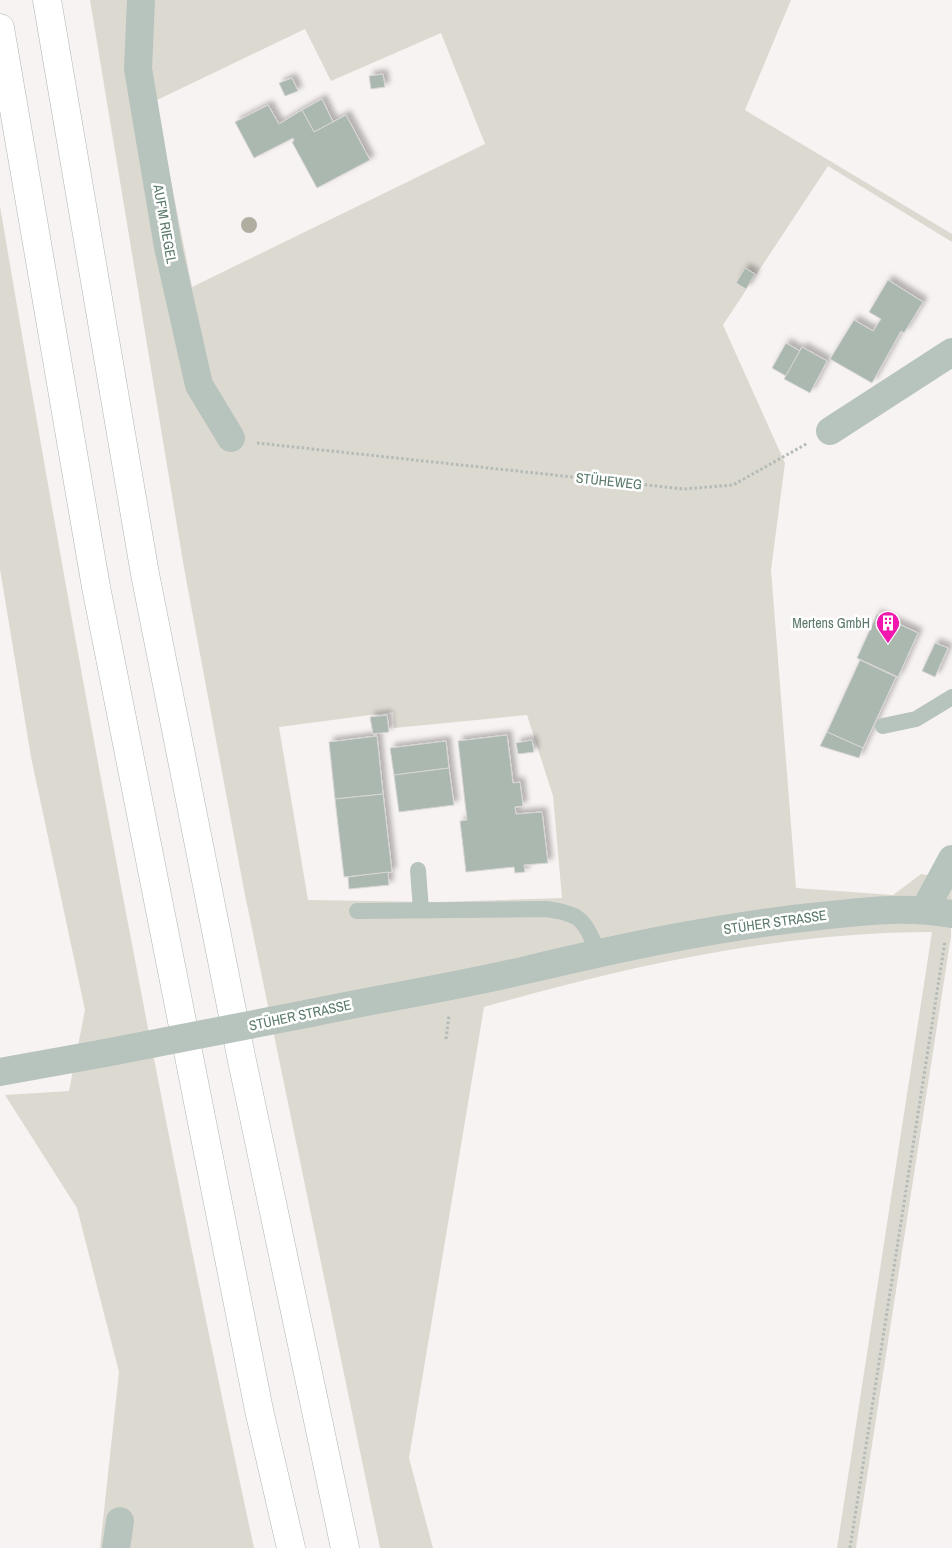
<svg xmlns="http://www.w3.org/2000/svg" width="952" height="1548" viewBox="0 0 952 1548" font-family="'Archivo Narrow',sans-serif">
<defs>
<filter id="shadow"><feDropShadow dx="4.5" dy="-4.5" stdDeviation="2.5" flood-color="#0004"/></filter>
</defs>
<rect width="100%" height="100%" fill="#f7f3f2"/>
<g fill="#dcd9d1" fill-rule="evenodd">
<path d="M90,0H791L745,110L952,234V242L828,166L723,325L785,463L771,570L796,888L893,895L921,874L952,879L951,936L856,1548H837L932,932C780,932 629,966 484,1007L409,1458L433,1548H380L244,890L184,568ZM305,29L331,81L441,33L485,144L192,287L155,101ZM393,712L394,728L527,715L553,796L562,898L438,902L308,900L279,727Z"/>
<path d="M0,206C76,655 158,1103 254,1548H100L119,1372L77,1208L5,1095L69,1091L85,1010L31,757L0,569Z"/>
</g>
<g fill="#aab8b0" stroke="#d8d5d5" filter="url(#shadow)">
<path d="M383,74L385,87L371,89L369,76Z"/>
<path d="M292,78L298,91L285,96L279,83Z"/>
<path d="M322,99L333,122L314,132L302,110Z"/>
<path d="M268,105L279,124L302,110L314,132L346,115L370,160L317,188L292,142L294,141L293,138L254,158L235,122Z"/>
<path d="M745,268L755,274L746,289L736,283Z"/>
<path d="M888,280L923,302L904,333L901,331L872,383L830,359L854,320L873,331L881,319L869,312Z"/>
<path d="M786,343L800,351L786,376L772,368Z"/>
<path d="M802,347L827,361L810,393L784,379Z"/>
<path d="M877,614L918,633L898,677L857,658Z"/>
<path d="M935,643L948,648L935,677L922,671Z"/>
<path d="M860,660L896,677L863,748L827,732Z"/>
<path d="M387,715L389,732L373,734L370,717Z"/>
<path d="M827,732L863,748L859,758L820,746Z"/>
<path d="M507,735L513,783L520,782L523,806L515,807L516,814L542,812L548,863L524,865L525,872L515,873L514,867L466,872L460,821L467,820L458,741Z"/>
<path d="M377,736L383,794L335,799L329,742Z"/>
<path d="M532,740L534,752L518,754L516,743Z"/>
<path d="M446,741L449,768L394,775L390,748Z"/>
<path d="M449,768L454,805L399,812L394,775Z"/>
<path d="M383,794L392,872L344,877L335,799Z"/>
<path d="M388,872L389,885L349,889L348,877Z"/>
</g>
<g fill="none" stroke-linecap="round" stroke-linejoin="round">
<g stroke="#acb6b1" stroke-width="29">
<g id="motorway">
<path d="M47,0L145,574L241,1056L345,1548"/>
<path d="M0,28L96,587L259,1410L291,1548"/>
</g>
</g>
<g stroke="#b3bbb7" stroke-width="3" stroke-dasharray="2.5 2.5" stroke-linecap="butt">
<path d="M257,443L684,489L733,485L808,443"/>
<path d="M446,1039L449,1015"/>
<path d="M850,1548L945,941"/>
</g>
<g stroke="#b7c3bd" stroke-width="16">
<path d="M883,726L916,719L952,697"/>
<path d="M418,870L421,910"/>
<path d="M357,911L546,909C583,914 583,920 598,951"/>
</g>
<g stroke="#b7c3bd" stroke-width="28">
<path d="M141,0L138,69L168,247L199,385L231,438"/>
<path d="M830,431L952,352"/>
<path d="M925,909L952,859"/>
<path d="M311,1013C382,998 455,987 526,970C623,947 721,926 820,916C867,911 906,906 952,914"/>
<path d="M0,1072L105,1053"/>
<path d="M116,1548L120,1521"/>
</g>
<use href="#motorway" stroke="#fff" stroke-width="28"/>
<path stroke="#b7c3bd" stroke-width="28" d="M105,1053L311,1013"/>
</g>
<circle fill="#b1aea1" cx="249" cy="225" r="8"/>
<defs>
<g id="building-pin" transform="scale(1.25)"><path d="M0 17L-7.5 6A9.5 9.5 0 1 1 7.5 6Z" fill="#f118ad" stroke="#fff"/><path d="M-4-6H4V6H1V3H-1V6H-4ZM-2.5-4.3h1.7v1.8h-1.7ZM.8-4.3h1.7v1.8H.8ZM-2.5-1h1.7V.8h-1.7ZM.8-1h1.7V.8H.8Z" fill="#fff"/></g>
</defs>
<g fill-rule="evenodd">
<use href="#building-pin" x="888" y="623"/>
</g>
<g text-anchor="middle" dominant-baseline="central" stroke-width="5" stroke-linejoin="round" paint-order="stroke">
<g font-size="14" fill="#5b7a6b" stroke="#fff">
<text transform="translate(165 224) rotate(80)">AUF'M RIEGEL</text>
<text transform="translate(609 481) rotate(6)">STÜHEWEG</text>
<text transform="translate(775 922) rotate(-8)">STÜHER STRASSE</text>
<text transform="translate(300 1015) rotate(-12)">STÜHER STRASSE</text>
</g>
<g font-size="14" fill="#5b7a6b" stroke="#fff" text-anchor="end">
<text x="870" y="623">Mertens GmbH</text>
</g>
</g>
</svg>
